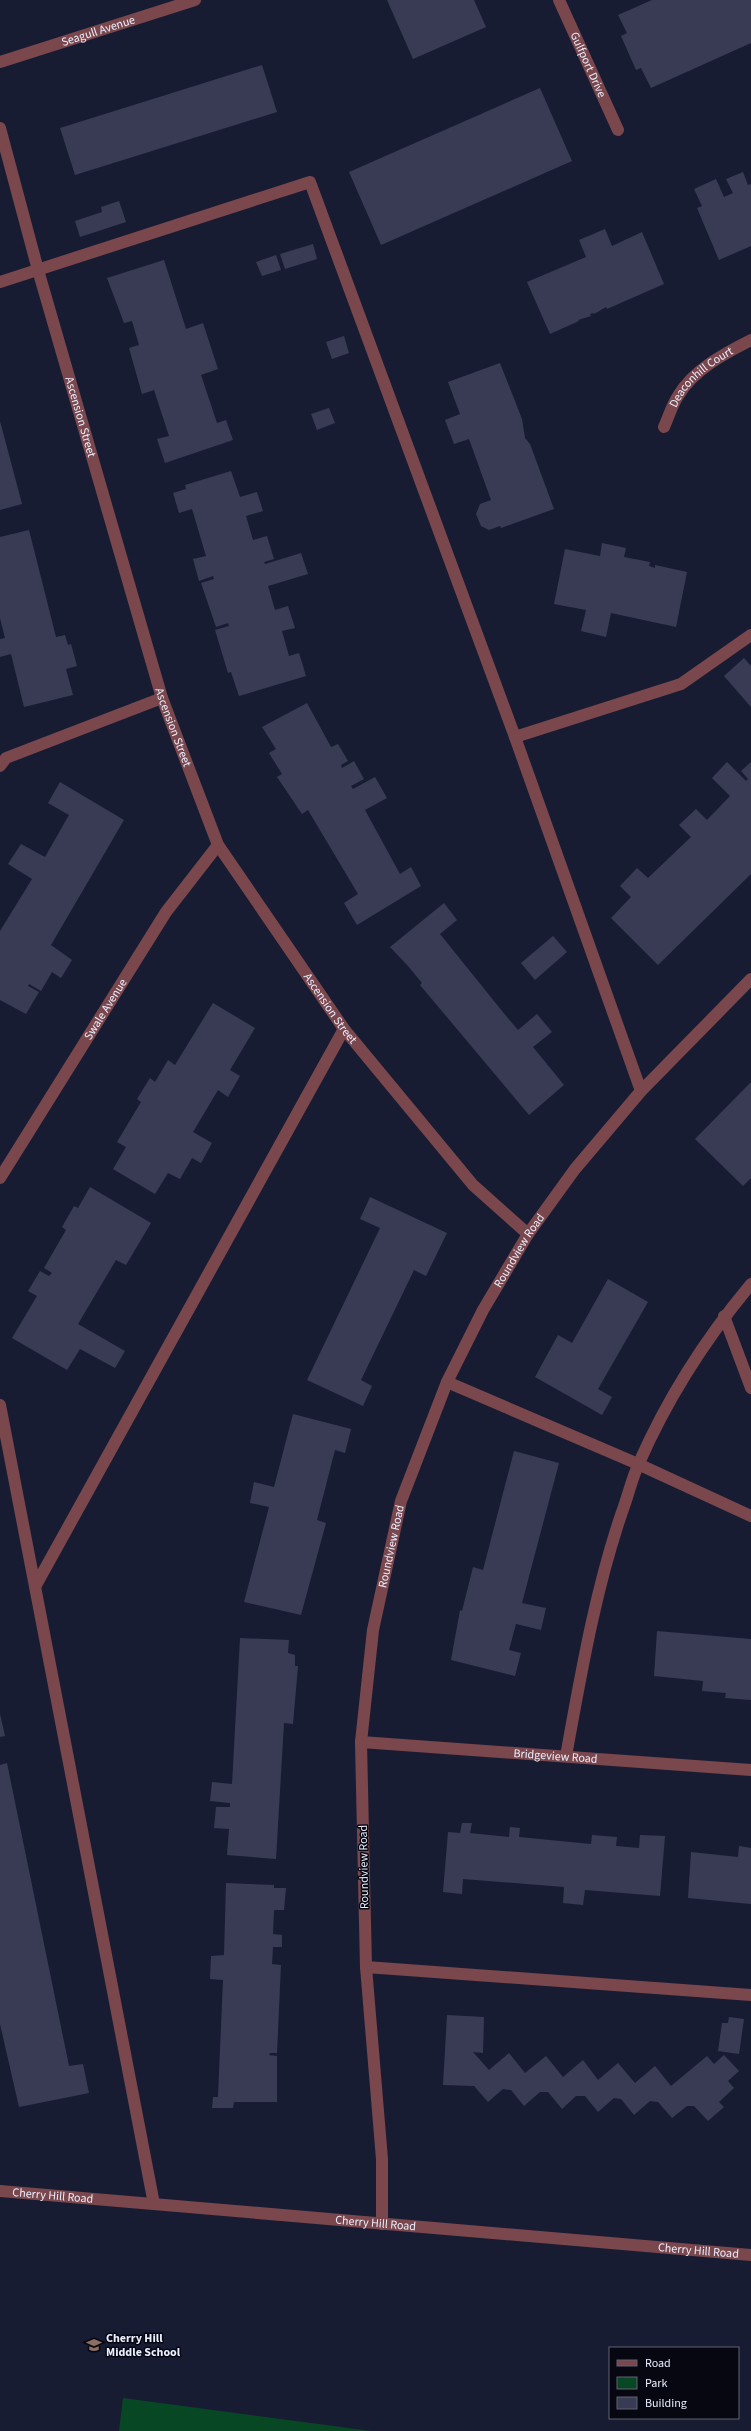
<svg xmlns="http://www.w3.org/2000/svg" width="751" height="2431" viewBox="0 0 751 2431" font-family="'Source Sans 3',sans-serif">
<rect width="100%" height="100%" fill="#181c33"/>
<path fill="#084724" d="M123,2398L371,2431H119Z"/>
<g fill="#393b54">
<path d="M387,0H474L486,27L413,59Z"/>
<path d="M652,0H751V43L651,88L641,68L636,70L621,36L627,33L618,15Z"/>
<path d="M262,65L277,112L75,175L60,128Z"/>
<path d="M540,88L572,161L381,245L349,172Z"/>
<path d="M743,172L748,185L751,184V246L719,260L697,208L702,206L694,189L716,179L724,197L733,193L726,179Z"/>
<path d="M119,201L126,222L80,237L75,221L102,212L101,207Z"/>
<path d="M605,229L612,246L642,232L664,284L607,309L606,307L594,314L593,313L590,314L591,316L578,320L579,321L550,334L527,282L586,257L579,240Z"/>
<path d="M313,244L317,259L285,269L280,254Z"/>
<path d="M276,255L281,270L262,276L256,262Z"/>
<path d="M164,260L186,329L203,323L218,369L201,375L217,423L226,420L233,440L165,463L157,439L169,436L154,390L142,394L129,348L139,345L132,321L124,323L107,278Z"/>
<path d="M344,336L349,353L332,359L326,342Z"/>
<path d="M500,363L522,419L525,438L530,444L554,509L501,528L500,526L489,530L481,526L476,514L480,504L491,500L469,439L454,444L445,420L460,414L448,382Z"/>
<path d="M329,408L335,423L317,430L311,414Z"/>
<path d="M0,421L22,504L0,510Z"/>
<path d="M231,471L240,497L257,492L263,511L246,516L253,540L267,536L274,559L264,562L265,564L301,553L308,574L268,586L275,610L288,606L295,628L282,631L289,656L299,653L306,676L239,696L231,672L228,673L215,630L229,626L228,623L216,627L201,583L214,579L213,576L199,581L193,559L206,556L192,509L179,513L173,493L186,489L185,485Z"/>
<path d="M29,530L56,637L65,635L68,645L71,644L77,666L66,669L73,695L24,707L11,654L0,657V639L5,638L0,618V537Z"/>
<path d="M602,543L626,548L624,557L650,562L649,566L655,568V565L687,572L676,627L611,613L606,637L581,631L586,610L554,604L565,549L600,556Z"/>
<path d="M744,658L751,666V707L724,676Z"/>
<path d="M307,703L331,747L338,744L348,761L341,765L342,768L354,761L364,779L351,786L353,789L375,777L387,798L365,810L400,874L411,867L421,886L357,925L344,903L358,894L308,810L302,814L277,777L282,774L269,753L276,749L262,727Z"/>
<path d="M727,762L746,781L748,779L741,771L751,762V874L658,965L611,918L631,897L620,886L637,868L648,878L691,837L679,825L696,809L707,820L730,796L712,778Z"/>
<path d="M60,782L124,820L51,945L72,960L61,978L52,972L41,991L29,984L28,986L39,992L26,1014L0,1000V931L32,879L8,864L21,844L45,857L69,815L48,803Z"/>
<path d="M444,903L457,920L440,934L502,1011L518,1030L537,1014L552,1032L533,1047L564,1085L529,1115L420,985L422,983L408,966L390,947Z"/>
<path d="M553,936L567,952L535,980L521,963Z"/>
<path d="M213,1003L255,1028L230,1070L240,1076L228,1097L218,1090L193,1132L212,1143L201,1163L192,1158L180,1179L168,1173L155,1194L113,1169L126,1147L117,1142L141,1102L137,1099L150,1078L155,1082L168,1060L175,1065Z"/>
<path d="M751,1082V1178L743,1186L695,1139Z"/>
<path d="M90,1187L151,1223L126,1265L116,1260L78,1324L125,1351L115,1368L80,1349L67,1370L12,1338L37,1296L28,1291L40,1271L49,1276L52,1273L44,1268L66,1230L62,1227L74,1206L78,1208Z"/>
<path d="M370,1197L447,1233L426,1276L414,1270L361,1380L372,1386L363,1406L307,1380L380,1228L360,1219Z"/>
<path d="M608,1279L648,1302L598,1389L612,1397L602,1415L535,1377L558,1335L572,1343Z"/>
<path d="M293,1414L351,1429L345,1453L335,1450L317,1520L326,1523L301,1615L244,1602L269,1507L250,1503L254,1482L274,1487Z"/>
<path d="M514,1451L559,1463L522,1603L546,1608L541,1630L516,1624L509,1650L521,1653L515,1676L451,1660L460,1610L462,1611L473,1567L483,1570Z"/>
<path d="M657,1631L751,1639V1700L725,1698L726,1693L702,1691L703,1681L654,1676Z"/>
<path d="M240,1638L289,1640L288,1653L295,1655V1666H298L293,1724L284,1723L276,1859L227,1855L229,1829L214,1828L216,1807H230V1803L210,1801L212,1782L232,1784Z"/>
<path d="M0,1714L5,1736L0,1737Z"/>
<path d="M7,1763L69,2066L83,2064L89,2093L19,2107L0,2024V1765Z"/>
<path d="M462,1823H472L470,1833L509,1837L510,1827L520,1828L519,1837L591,1844L592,1835L617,1837L616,1846L639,1848L640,1835L665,1836L660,1896L585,1890L583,1905L563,1903L564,1887L463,1879L462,1894L443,1892L448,1832L460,1833Z"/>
<path d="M739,1846L751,1848V1904L688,1898L691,1852L738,1857Z"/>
<path d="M226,1883L274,1885V1888H286L284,1910H274L273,1934L282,1935V1947H273L272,1964L281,1965L277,2053H270L269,2055L277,2056V2102H234L233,2108H212L213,2097H218L223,1980L210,1979L211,1956L224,1955Z"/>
<path d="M447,2015L484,2017L483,2053L473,2052L489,2070L509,2053L525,2073L546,2056L563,2077L583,2060L598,2080L618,2063L635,2083L655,2066L671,2086L707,2056L714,2064L724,2055L739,2071L728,2081L734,2088L719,2102L724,2107L708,2121L694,2106H687L672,2118L658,2102L650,2101L634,2115L621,2099L614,2098L598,2112L585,2096H576L562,2109L548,2092H540L524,2106L511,2090L503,2089L488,2102L474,2086L443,2085Z"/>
<path d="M729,2017L744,2019L739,2054L718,2051L722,2023H728Z"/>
</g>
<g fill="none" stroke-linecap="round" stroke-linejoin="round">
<g stroke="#7a474d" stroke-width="12">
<path d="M0,282L310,182L515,737L641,1091"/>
<path d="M515,737L681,684L751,635"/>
<path d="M0,766L6,758L162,698"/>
<path d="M724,1316L751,1388"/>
<path d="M447,1382L638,1464L751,1516"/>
<path d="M0,1405L154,2204"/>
<path d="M36,1585L344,1029"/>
<path d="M566,1756C581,1674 595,1591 622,1512C628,1496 632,1478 639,1463C667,1399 706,1338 751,1284"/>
<path d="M366,1967L751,1995"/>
</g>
<g stroke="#7a474d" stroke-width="12">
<path id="s1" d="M559,0L618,130"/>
<path id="s2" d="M0,62L195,0"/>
<path id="s3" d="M0,128L38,270L162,698L218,845L344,1029L473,1185L528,1234"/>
<path id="s4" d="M664,427C669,416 672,405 678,396C693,370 725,353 751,340"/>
<path id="s5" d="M0,1178L166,912L218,845"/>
<path id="s6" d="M361,1742L751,1770"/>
<path id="s7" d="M382,2224V2159L366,1967L361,1742L373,1630L401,1501L447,1382L483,1310L528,1234L575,1169L641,1091L751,979"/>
</g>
<path stroke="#7a474d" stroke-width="12" id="s8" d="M0,2191L751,2255"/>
</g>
<defs>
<g id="school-bare" transform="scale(1.2)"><path d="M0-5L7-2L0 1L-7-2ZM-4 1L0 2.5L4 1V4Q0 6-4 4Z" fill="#8d6e63" stroke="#060711" stroke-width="2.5" paint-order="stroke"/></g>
</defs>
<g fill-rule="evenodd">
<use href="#school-bare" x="94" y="2345"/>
</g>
<g text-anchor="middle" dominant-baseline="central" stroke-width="3" stroke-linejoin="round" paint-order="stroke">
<g font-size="12" fill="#eaeefe" stroke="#060711">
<text stroke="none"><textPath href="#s2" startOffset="103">Seagull Avenue</textPath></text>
<text stroke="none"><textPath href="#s1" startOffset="71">Gulfport Drive</textPath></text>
<text stroke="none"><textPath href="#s4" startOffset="64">Deaconhill Court</textPath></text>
<text stroke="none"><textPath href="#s3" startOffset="300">Ascension Street</textPath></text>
<text stroke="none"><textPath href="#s3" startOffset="624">Ascension Street</textPath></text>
<text stroke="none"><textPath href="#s3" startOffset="948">Ascension Street</textPath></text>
<text stroke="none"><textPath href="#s5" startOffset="199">Swale Avenue</textPath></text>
<text stroke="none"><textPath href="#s7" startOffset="1005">Roundview Road</textPath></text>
<text stroke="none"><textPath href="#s7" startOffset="681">Roundview Road</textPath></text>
<text stroke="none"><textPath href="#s6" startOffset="195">Bridgeview Road</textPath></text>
<text transform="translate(364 1867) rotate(-91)">Roundview Road</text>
<text stroke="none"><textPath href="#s8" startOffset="53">Cherry Hill Road</textPath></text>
<text stroke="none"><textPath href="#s8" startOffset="377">Cherry Hill Road</textPath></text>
<text stroke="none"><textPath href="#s8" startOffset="701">Cherry Hill Road</textPath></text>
</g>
<g font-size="12" font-weight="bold" fill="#eaeefe" stroke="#060711" text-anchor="start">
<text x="106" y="2338">Cherry Hill<tspan x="106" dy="14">Middle School</tspan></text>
</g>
</g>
<rect x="609" y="2347" width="130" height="72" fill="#060711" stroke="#616370"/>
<rect x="617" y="2360" width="20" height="6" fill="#7a474d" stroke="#616370"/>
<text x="645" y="2367" font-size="12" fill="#eaeefe">Road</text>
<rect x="617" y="2377" width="20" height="12" fill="#084724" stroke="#616370"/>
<text x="645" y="2387" font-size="12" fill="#eaeefe">Park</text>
<rect x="617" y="2397" width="20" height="12" fill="#393b54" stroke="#616370"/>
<text x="645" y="2407" font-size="12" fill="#eaeefe">Building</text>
</svg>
